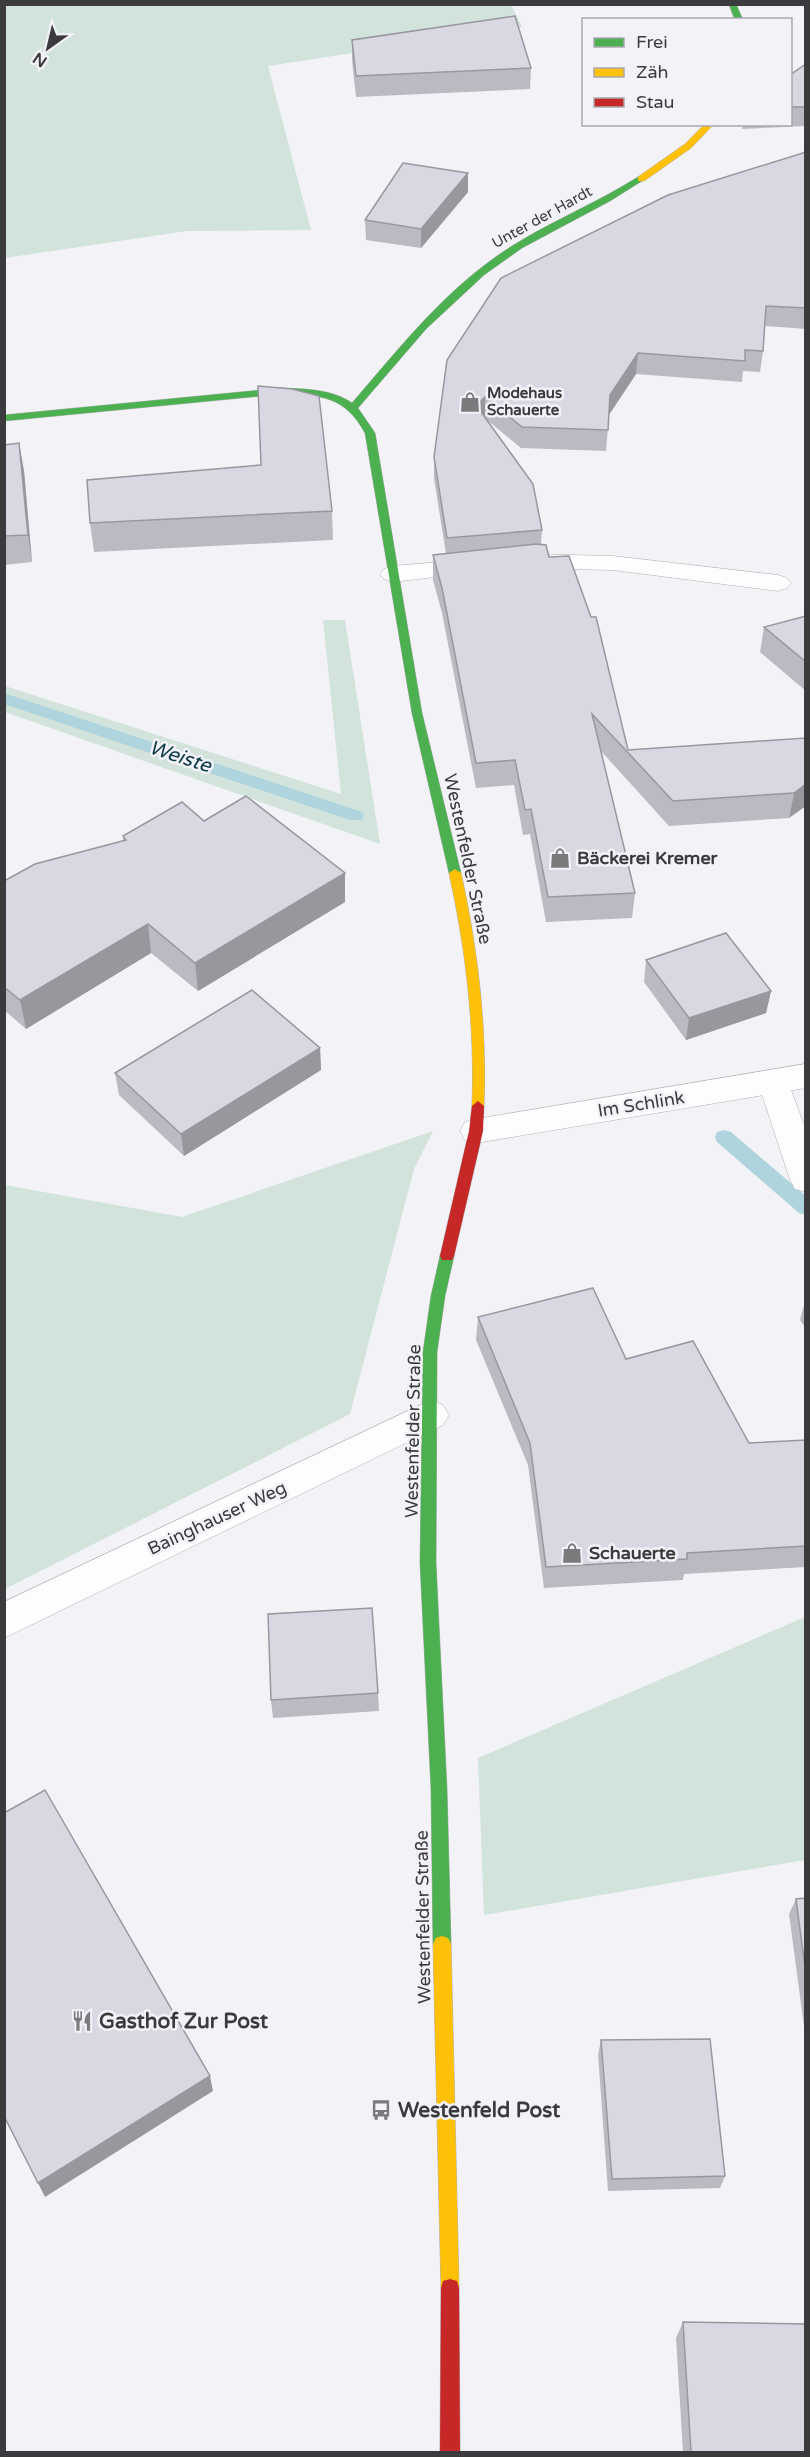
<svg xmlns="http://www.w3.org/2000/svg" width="810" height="2457" viewBox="0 0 810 2457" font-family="'Varela Round',sans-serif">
<rect width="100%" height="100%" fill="#f3f3f7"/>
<g fill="#d1e3db">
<path d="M511,4L522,27L268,66L311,230L187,231L5,258V5Z"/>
<path d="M323,620H345L380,844L5,712V686L341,794Z"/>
<path d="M433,1131L414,1169L350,1414L5,1589V1185L182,1217Z"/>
<path d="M805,1617V1860L484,1915L478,1758Z"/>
</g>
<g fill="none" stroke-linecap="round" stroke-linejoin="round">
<g fill="#afd4de" fill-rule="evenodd">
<path d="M4,693L362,812L364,816L362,820H350L4,704Z"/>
<path d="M724,1130L731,1132L806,1196V1215L799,1213L717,1142L715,1137L717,1132Z"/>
</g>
<g stroke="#afafb2" stroke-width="1">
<g id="lane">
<path d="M526,554L613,556L778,575L787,578L791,583L787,588L778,591L613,570L526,568L517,566L514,561L517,556Z"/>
<path d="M477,559L486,561L489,566L486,571L393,582L384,579L380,574L384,569L393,566Z"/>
<path d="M774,1070L785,1074L806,1130V1192L795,1189L790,1180L758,1082L763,1074Z"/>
</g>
</g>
<g stroke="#afafb2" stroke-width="1">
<g id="street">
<path d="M806,1064V1088L476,1143L465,1140L460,1131L465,1122L476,1119Z"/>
<path d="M431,1400L443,1405L449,1415L443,1425L4,1638V1602Z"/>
</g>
</g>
<g stroke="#afafb2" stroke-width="1">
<g id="fast">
<path d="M729,4H736L743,20H735Z"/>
<path d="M638,177L645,179L610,201L522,248L484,275L426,329L358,408L375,433L422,713L461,873L455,877L449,873L412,713L365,433C345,396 321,395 282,394L4,421V415L282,388C305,389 332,389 352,403C397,351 440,296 497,256C541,225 592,206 638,177Z"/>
<path d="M447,1251L452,1252L454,1256L445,1296L437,1352L436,1563L447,1789L451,1944L448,1950L442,1952L436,1950L433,1944L431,1789L420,1563L423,1352L431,1296L440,1256L442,1252Z"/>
</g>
</g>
<g stroke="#afafb2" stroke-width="1">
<g id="slow">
<path d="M705,124H714L691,148L644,181H638V177L685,144Z"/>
<path d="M455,869L461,873C478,950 487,1027 484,1106L478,1111L472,1106C475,1027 466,950 449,873Z"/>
<path d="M442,1936L448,1938L451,1944L459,2288L457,2295L450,2297L443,2295L441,2288L433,1944L436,1938Z"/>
</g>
</g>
<g stroke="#afafb2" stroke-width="1">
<g id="jam">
<path d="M478,1101L484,1106L483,1131L454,1256L452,1260H442L440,1256L469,1131L472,1106Z"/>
<path d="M450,2279L457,2281L459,2288L460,2452H440L441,2288L443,2281Z"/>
</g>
</g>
<use href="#lane" fill="#fdfdfe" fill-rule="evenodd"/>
<use href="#street" fill="#fdfdfe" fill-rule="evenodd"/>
<use href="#fast" fill="#4caf50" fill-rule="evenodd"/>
<use href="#slow" fill="#ffc107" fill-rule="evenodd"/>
<use href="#jam" fill="#c62828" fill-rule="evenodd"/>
</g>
<g fill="#bbbac2">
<path d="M352,40L531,68L530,89L356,97L352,61Z"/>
<path d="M806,64V126L742,129L743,124H790V75Z"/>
<path d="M806,152V329L765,326L763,351L760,372L743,371L742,382L636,374L609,415L606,451L521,448L486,419L542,530L541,544L549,557L628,750L806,738L789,818L669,826L601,751L635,893L632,918L546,922L530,834L523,835L514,785L476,788L442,613L433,580V555L446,554L434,478V457L447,360Z"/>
<path d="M468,192L421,248L366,240L365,220Z"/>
<path d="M19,443L24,471L32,562L4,565V445Z"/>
<path d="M332,511L333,540L94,552L90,523Z"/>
<path d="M806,616V691L760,652L764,627Z"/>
<path d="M204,821L345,902L198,991L151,953L26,1029L4,1010V881L123,841V836Z"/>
<path d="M646,960L771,991L766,1013L686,1040L644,982Z"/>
<path d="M320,1048L321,1070L184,1156L119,1095L115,1073Z"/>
<path d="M806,1307V1329L800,1320L803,1308Z"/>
<path d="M478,1317L626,1359L749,1443L806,1440V1567L684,1574L683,1580L544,1588L528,1465L476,1340Z"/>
<path d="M378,1693L379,1711L273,1718L271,1700Z"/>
<path d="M806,1898V2041L789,1914L796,1899Z"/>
<path d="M601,2040L725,2176L720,2188L608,2191L598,2055Z"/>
<path d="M683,2322L806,2452H683L676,2338Z"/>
</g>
<g fill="#98979e">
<path d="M468,173V192L421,248V229Z"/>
<path d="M638,353L636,374L608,416L610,395Z"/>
<path d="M485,397V418L476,405Z"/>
<path d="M19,443L24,471L32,562L28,535Z"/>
<path d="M806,784V806L789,818L794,793Z"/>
<path d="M345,873V902L198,991L195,963Z"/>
<path d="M148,924L151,953L26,1029L20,1000Z"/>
<path d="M771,991L766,1013L686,1040L689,1018Z"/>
<path d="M320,1048L321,1070L184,1156L181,1134Z"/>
<path d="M210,2076L213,2091L45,2197L38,2183Z"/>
</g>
<g fill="#d9d8e2" stroke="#98979e" stroke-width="1.5">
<path d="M515,16L531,68L356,76L352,40Z"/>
<path d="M806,64V107H790V75Z"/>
<path d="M806,152V308L766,306L763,351L745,350V361L638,353L610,395L608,430L522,427L485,397L476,405L533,484L542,530L447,538L434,457L447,360L501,278L668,195Z"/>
<path d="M403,163L468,173L421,229L365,220Z"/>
<path d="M258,386L292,389L319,396L332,511L90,523L87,480L261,465Z"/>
<path d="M19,443L28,535L4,536V445Z"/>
<path d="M536,544L546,545L549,557L569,556L591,617H596L628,750L806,738V784L794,793L673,801L592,714L635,893L548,897L531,809L525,810L515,760L476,763L442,588L433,555Z"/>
<path d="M806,616V662L764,627Z"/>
<path d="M246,796L345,873L195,963L148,924L20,1000L4,987V881L35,864L126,840L123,836L182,802L204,821Z"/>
<path d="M726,933L771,991L689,1018L646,960Z"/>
<path d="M252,990L320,1048L181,1134L115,1073Z"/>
<path d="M593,1288L626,1359L693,1341L749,1443L806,1440V1546L687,1553V1559L546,1567L530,1443L478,1317Z"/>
<path d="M372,1608L378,1693L271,1700L268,1614Z"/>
<path d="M45,1790L210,2076L38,2183L4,2116V1813Z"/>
<path d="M806,1898V1975L796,1899Z"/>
<path d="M710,2039L725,2176L612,2179L601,2040Z"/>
<path d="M683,2322L806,2324V2452H691Z"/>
</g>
<defs>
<g id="shop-bare" transform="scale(1.62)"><path d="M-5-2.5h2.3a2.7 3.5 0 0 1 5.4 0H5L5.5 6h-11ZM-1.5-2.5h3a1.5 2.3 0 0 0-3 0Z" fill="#7b7b7e" stroke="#f2f2f8" stroke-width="2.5" paint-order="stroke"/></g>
<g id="restaurant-bare" transform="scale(1.62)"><path d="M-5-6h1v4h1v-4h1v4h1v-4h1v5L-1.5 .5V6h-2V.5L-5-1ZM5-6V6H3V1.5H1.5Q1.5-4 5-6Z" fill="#7b7b7e" stroke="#f2f2f8" stroke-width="2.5" paint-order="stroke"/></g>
<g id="bus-bare" transform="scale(1.62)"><path d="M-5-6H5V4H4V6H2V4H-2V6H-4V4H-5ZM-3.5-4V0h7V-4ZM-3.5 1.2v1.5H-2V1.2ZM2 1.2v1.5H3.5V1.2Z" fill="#7b7b7e" stroke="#f2f2f8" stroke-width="2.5" paint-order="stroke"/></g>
</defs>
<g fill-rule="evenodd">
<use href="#shop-bare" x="470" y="402"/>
<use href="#shop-bare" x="560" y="858"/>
<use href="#shop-bare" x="572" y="1553"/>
<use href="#restaurant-bare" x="82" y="2021"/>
<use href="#bus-bare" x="381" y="2110"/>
</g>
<g text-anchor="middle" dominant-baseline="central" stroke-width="5" stroke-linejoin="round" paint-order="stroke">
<g font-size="15" fill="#3b3b3d" stroke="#f2f2f8">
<text transform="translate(542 217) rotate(-29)">Unter der Hardt</text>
</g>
<g font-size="15" font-weight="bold" fill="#3b3b3d" stroke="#f2f2f8" text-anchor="start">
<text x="487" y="393">Modehaus<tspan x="487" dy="17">Schauerte</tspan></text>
</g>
<g font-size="18" font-weight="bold" fill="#3b3b3d" stroke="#f2f2f8" text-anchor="start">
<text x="577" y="858">Bäckerei Kremer</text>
<text x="589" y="1553">Schauerte</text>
</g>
<g font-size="18" fill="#3b3b3d" stroke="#f2f2f8">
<text transform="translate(468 859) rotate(78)">Westenfelder Straße</text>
<text transform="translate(641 1104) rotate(-9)">Im Schlink</text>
<text transform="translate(413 1431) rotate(-89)">Westenfelder Straße</text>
<text transform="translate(217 1518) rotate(-25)">Bainghauser Weg</text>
<text transform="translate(423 1917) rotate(-91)">Westenfelder Straße</text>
</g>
<g font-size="20" font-style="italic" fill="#093a45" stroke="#f2f2f8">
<text transform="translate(180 757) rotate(18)">Weiste</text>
</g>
<g font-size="21" font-weight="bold" fill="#3b3b3d" stroke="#f2f2f8" text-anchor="start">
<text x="99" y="2021">Gasthof Zur Post</text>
<text x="398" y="2110">Westenfeld Post</text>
</g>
</g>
<rect width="810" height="2457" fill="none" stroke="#3b3b3d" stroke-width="12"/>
<rect x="582" y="18" width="210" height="108" fill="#f2f2f8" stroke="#a9a9ad" stroke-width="1.5"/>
<rect x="594" y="38" width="30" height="9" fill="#4caf50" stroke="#a9a9ad" stroke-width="1.5"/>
<text x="636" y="48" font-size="18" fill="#3b3b3d">Frei</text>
<rect x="594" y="68" width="30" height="9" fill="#ffc107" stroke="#a9a9ad" stroke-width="1.5"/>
<text x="636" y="78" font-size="18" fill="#3b3b3d">Zäh</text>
<rect x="594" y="98" width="30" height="9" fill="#c62828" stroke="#a9a9ad" stroke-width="1.5"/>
<text x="636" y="108" font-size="18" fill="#3b3b3d">Stau</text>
<g transform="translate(48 48) rotate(214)" stroke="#f2f2f8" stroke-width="4.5" paint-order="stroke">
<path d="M0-4.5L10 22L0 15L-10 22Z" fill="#3b3b3d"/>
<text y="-9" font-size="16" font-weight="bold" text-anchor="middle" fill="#3b3b3d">N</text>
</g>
</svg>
